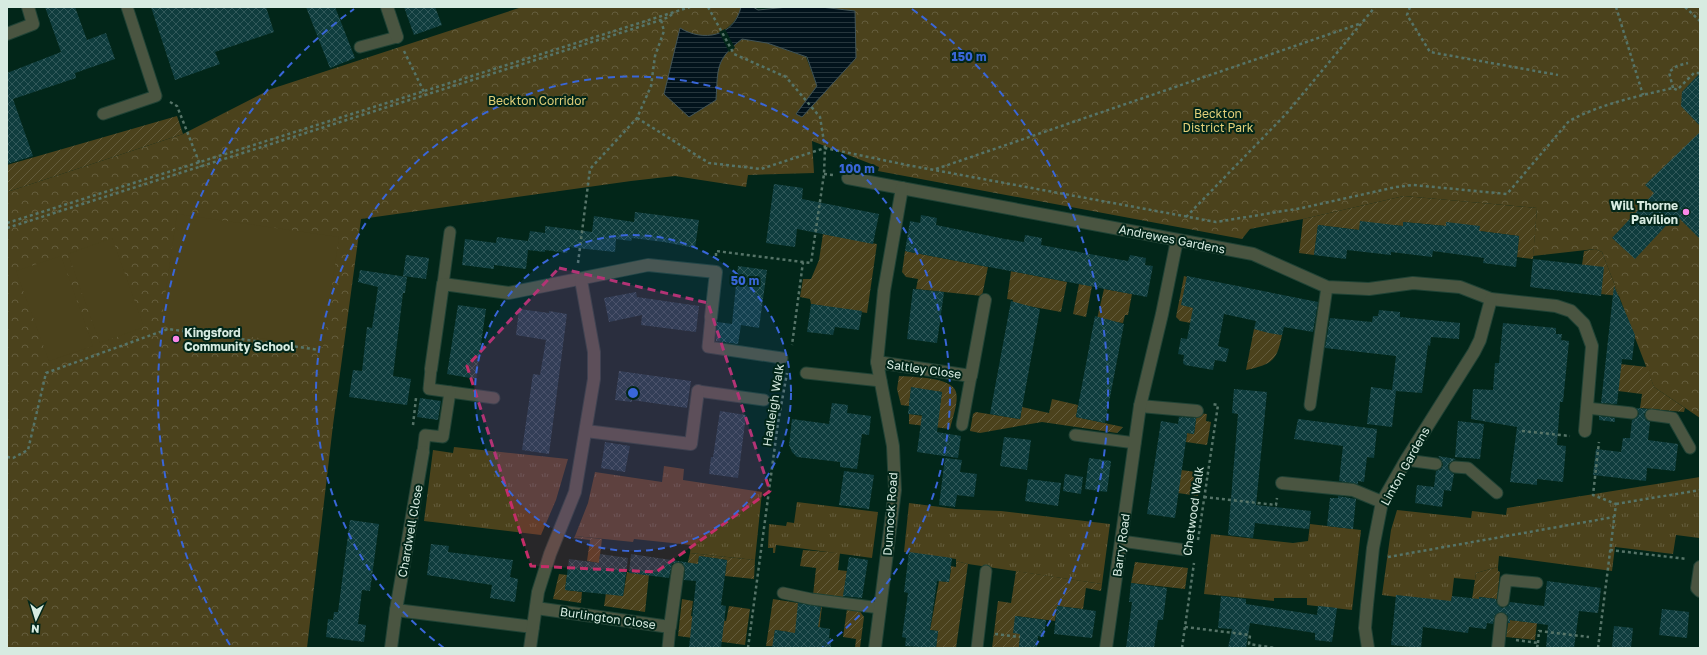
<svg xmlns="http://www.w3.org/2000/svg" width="1707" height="655" viewBox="0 0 1707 655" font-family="'Golos Text',sans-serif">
<defs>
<pattern id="grass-tufts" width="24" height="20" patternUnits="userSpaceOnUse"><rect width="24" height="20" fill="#4b421c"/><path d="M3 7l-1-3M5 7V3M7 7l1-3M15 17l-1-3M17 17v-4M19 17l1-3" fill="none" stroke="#645d3d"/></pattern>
<pattern id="forest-crowns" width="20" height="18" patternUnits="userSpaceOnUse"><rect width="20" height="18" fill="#4b421c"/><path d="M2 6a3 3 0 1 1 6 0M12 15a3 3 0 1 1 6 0" fill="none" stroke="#645d3d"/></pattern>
<pattern id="garden-furrows" width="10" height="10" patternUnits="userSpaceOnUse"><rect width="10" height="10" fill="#4b421c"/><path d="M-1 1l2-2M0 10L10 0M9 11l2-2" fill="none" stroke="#645d3d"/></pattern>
<pattern id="water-rules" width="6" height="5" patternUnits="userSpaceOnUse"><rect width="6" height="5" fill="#02131c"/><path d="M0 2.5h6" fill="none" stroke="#26363d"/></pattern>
<pattern id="building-cross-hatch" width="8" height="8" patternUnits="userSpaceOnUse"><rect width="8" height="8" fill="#0f3d3e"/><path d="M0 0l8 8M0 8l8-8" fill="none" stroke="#31595a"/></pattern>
</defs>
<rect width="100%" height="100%" fill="#022619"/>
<g fill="url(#grass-tufts)">
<path d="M454,447L568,459L556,500L541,535L424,521L433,450L453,453Z"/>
<path d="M664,466L684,469L683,480L762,492L755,560L690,553L691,545L634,539L633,542L575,536L588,503L595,472L662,482Z"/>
<path d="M1700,477V541L1699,538L1676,535L1673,554L1615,547L1612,571L1499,556L1498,567L1476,573L1475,580L1454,578L1451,604L1382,595L1391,530L1397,510L1471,518L1472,511L1506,515L1507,508Z"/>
<path d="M797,502L878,512L872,558L776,545L775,553H773V548H768L769,524L786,526L787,522L794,523Z"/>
<path d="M909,503L956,509L1001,511L1110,524L1102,584L968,564L956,561V559L904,552Z"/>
<path d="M1310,524L1361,530L1352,610L1307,605V598H1274V601L1204,594L1211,534L1293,543L1308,541Z"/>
</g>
<path fill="url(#forest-crowns)" d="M522,7H741C737,26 716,39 697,36C690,35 685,31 680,28L716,100C718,68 715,60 742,39L767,43L806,57L817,86L796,114L802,117L855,11L822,7H1700V418L1654,387L1602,252L1595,249L1533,256L1537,208L1404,196L1303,219L1250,229L1242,239L878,171L879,167L812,141L814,173L748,175L746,187L675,176L631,181L361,219L333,425L307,648H7V192L183,134L271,89Z"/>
<g fill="url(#garden-furrows)">
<path d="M177,116L183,134L7,192V165Z"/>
<path d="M1404,196L1537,208L1533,259L1517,257L1519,236L1479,231L1446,222V226L1403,222V226L1394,225L1359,230L1318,225L1314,255L1299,253L1303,219Z"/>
<path d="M823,234L877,244L867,313L811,304L810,299L800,297L803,279H811L819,260Z"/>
<path d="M1595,249L1602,252L1619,296L1601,294L1582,265L1584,251Z"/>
<path d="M905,251L988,267L982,296L916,289L918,279L906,277L902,272Z"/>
<path d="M1011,271L1067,282L1061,312L1012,303L1013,300L1007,299Z"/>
<path d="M1184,276L1187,277L1195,308L1191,323L1180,321L1176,317Z"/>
<path d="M1079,284L1092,286L1086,317L1073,314Z"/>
<path d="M1104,289L1132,294L1128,315H1125L1123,323L1097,319Z"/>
<path d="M1254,329L1282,335C1277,361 1272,364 1246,370Z"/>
<path d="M1611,363L1647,367L1654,387L1685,408L1684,412L1640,408L1642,394L1618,391Z"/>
<path d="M899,376C913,377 952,377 956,392C959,402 952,419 950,429L909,424V414L938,418L942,392L911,388L909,406L901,405L897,389Z"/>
<path d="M1052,399L1078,405L1076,417L1123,427L1117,433L1042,422L980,433L970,431L973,414L976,412L1020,419L1022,407L1049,413Z"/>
<path d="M1197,413L1207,414L1206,421L1211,422L1207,445L1186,442L1187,433L1194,434Z"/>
<path d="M1181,470L1204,473L1201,491H1199L1198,496L1178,493Z"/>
<path d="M575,536L602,539L599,563L587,561L590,540L574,538Z"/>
<path d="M803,550L840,553L838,570L847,571L843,598L813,595L816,568L800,566Z"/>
<path d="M690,553L755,560L754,579L725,576L727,560L699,556L697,572L686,570Z"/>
<path d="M956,561L968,564L956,648H936L938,631L930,630L939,581L949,582L951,569L944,567V565L956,567Z"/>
<path d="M1135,562L1188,568L1185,589L1131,583Z"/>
<path d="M1498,567V571L1500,572L1497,599L1480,597L1478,609L1472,599L1476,573Z"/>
<path d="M1016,571L1102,584L1101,591L1086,588L1083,609L1057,606L1055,621L1016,616L1025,634L1024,643L1019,642V648H992L998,601L1011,603Z"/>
<path d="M627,572L649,575L645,612L604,606L606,593L623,596Z"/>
<path d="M559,574L567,575L565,590L582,592L581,603L553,599Z"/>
<path d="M682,599L693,601L691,616L726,621L729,606L750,609L745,645L678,636Z"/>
<path d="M773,599L798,603L820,613L821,606H822L818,641L788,637L789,632L775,630L773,646H766Z"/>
<path d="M1539,606L1535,640L1506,637L1508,623H1510V620L1526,622Z"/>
<path d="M847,609L859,610L864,617L860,648H855L856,639L843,637Z"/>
</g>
<g fill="#4b421c">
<path d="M177,214L339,237L323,347L161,324Z"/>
<path d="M112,238L144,327L100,343L68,254Z"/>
<path d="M61,256L93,346L49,361L16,271Z"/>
<path d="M7,482L12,483L7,516Z"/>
</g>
<path fill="url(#water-rules)" stroke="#425457" d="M741,7H753L758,10L788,7H821L855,11L856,58L802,117L796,114L817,86L807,57L767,43L742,39C715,60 718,68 716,100L689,117L664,94L680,28C703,42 734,37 741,7Z"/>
<path fill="#022619" d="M725,29L735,48L729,52L719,32Z"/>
<g fill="url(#building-cross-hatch)">
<path d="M45,7H75L87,40L106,33L115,59L75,73L76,78L13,99L33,156L7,164V73L61,52Z"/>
<path d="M151,7H266L274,32L215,52L220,64L175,80Z"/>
<path d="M306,7H335L355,58L330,68Z"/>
<path d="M404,7H435L442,25L414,35Z"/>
<path d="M1700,73V126L1681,106L1682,92Z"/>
<path d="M1700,132V239L1676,215L1635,259L1612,238L1654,193L1645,185Z"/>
<path d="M774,184L803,188L802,199L879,214L873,244L797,229L795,247L766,243Z"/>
<path d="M635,212L699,220L695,248L664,242L632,238L631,241L616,239L615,252L568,247L567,253L545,250V252L528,250L526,269L494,265V269L462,265L465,239L496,243L497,237L528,241L530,231L545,233V226L592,232L594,216L634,222Z"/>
<path d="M921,215L937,218L936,225L1005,239L1024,242L1025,235L1042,238L1041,245L1122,260L1128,261L1130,255L1146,258L1145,265L1153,266L1147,297L905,251L910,221L920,223Z"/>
<path d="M1360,221L1403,226V222L1446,226V222L1480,226L1479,231L1519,236L1516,267L1483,263L1484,258L1433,251L1432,257L1391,252V255L1347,250L1346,259L1314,255L1318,225L1359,230Z"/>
<path d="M406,255L429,258L426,279L403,276Z"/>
<path d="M1533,259L1604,267L1601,296L1530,287Z"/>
<path d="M738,266L767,270L759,328L741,325L738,344L716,341L717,322L732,324Z"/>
<path d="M360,270L407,277L405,293H403L393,376L411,379L407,405L349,397L353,370L362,371L367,327L372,328L378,287L358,282Z"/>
<path d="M1187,276L1318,302L1313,332L1284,327L1282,335L1269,333L1254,329L1256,321L1224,314L1218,346L1229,349L1226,362L1215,360L1213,370L1185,365L1183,363L1184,355L1178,354L1181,338L1187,339L1193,308L1181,305Z"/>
<path d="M1614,286L1635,335L1632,360L1622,359L1617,404L1601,403Z"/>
<path d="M913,289L944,292L937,343L907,339Z"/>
<path d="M636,292L637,297L699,306L696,332L641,325L642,315L609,322L604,298Z"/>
<path d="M1011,301L1040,309L1020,419L990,414Z"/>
<path d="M811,304L862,311L859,330L835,327L833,335L807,332Z"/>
<path d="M458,305L486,309L476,379L447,374Z"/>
<path d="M519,309L549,313V311L567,314L549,454L522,450L533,374L540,375L546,340L516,335Z"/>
<path d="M1379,310L1400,312V317L1460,323L1459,339L1431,337L1430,346L1428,345L1422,393L1396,391L1392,427L1367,424L1371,387L1392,390L1396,356L1325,348L1330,318L1372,322L1373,316H1378Z"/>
<path d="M1095,316L1124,324L1105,423L1076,417Z"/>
<path d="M1503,323L1556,328V334H1562L1561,340L1569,341L1563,402H1560L1557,445L1566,446L1563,482L1537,479V485L1510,482L1517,427L1471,419L1473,389L1493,390L1495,363H1499Z"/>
<path d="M619,371L691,381L687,408L632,400V402L615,400Z"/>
<path d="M911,387L942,392L937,432L961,436L958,458L917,452L922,415L908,414Z"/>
<path d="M1234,389L1267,392L1256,505L1311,511L1309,529L1255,523L1253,538L1228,535L1238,414L1232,413Z"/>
<path d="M420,398L441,401L438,420L417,417Z"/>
<path d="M832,403L848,405L847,413L871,416L869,435L862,434L857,469L840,467V462L797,457L792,452L789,445L792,419L829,424Z"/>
<path d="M1636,408L1648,409L1644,414L1646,420L1650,422L1648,440L1678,444L1675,471L1647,468L1646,481L1593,475L1596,449L1621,452L1623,438H1630L1632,420L1637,417L1639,414Z"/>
<path d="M720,411L746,415L738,478L709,474L711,457H713Z"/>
<path d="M1599,416L1615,418V422L1599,420Z"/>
<path d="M1179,417L1196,418L1194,434L1187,433L1175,518L1147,514L1161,421L1178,424Z"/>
<path d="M1298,419L1377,429L1374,458L1367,457L1364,482L1358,481V484L1339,481L1343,446L1294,439Z"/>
<path d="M1458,421L1484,424L1480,459L1455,457Z"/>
<path d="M1004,437L1031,440L1027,470L1000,466Z"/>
<path d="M605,442L630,446L625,472L601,468Z"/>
<path d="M1438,456L1456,459L1449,463L1448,466L1449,470L1454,474L1451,491L1444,490L1442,507L1415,503L1417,485L1434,487L1436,471L1441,469L1443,465L1442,461Z"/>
<path d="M945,458L962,460L960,472L977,474L974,497L957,495L955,507L939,505Z"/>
<path d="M1089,458L1111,461L1107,492L1085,489Z"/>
<path d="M844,471L874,475L869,509L839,505Z"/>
<path d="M1065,474L1083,477L1081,494L1063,491Z"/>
<path d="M1028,479L1061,483L1058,506L1025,501Z"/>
<path d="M1338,496L1356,499L1353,529L1327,526L1330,498H1338Z"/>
<path d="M350,520L379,524L370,591L362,590L358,624L366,625L364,642L326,637L328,619L333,620L334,612H338Z"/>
<path d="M431,544L449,546L448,552L513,560L510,577L518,579L515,602L490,598L492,585L427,575Z"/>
<path d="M909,552L952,558L949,582L937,581L930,630L938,631L936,648L905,646L906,638L902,637L908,593L904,592Z"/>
<path d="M600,554L628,558L623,596L565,590L569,559L599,563Z"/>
<path d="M631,554L698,564L699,556L727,560L721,605L726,606L721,648H689L696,581L684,580L685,570L683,563L679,562L672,564L669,578L629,573Z"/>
<path d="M849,557L868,560L862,598L843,596Z"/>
<path d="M1547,581L1601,588L1598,613L1579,611L1574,648H1546L1548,625L1510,620V623H1508V616L1501,612L1495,615L1493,624L1487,623L1486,629L1469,627L1468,633L1423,627L1421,648L1391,645L1396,595L1451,601L1452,596L1479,599V597L1496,599L1497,604L1502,608L1508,606L1510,602L1544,606Z"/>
<path d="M1131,583L1167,588L1163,620H1158L1154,648H1126L1132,602H1129Z"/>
<path d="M1221,596L1246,599V604L1317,615L1318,606L1337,608L1332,642L1315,640V633L1250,623L1246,648H1228L1232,629L1218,628Z"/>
<path d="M798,603L821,607L818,627L830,629L829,638H831V648H772L775,630L795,633Z"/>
<path d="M1057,606L1096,611L1092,638L1054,634Z"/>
<path d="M1662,609L1689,612L1687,638L1659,635Z"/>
<path d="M1015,616L1046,620L1044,637L1038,636L1037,648H1019L1020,634L1013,633Z"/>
<path d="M1614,626L1633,628L1631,648H1612Z"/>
</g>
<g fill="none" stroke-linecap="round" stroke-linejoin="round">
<g stroke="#204235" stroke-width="13">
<g id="service">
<path d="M360,47L397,37"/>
<path d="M103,114L156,96L127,7"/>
<path d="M443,284L450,232"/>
<path d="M711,317L708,347L782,358"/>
<path d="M431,369L429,389L494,398"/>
<path d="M806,373L881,381"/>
<path d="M698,391L764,400"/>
<path d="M1310,405L1327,287"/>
<path d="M1587,408L1632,413"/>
<path d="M1651,415L1673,418L1690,448"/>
<path d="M962,425L971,376"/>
<path d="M1075,435L1135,443"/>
<path d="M423,452L425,435L443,437L450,392"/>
<path d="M1406,460L1436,464"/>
<path d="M1455,467L1468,468L1497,493"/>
<path d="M1121,541L1186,550"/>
<path d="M783,593L811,599L880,608"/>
<path d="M1503,601L1506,580L1537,583"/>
<path d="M668,648L670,627"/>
<path d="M977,648L986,571"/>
</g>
</g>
<g stroke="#204235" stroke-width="14">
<g id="minor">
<path d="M387,7L397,37"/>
<path d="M7,34L33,24L28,7"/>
<path d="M848,178L1253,254L1327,287L1369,289L1413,283L1460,287L1491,299L1556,306L1571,311L1584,324L1592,346L1585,431"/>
<path d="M877,362L971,376L985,300"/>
<path d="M431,369L443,284L509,293L648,265L716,272L711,317"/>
<path d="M1140,406L1197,411"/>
<path d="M586,431L691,444L698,391"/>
<path d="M1282,483L1353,490L1382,502"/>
<path d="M1700,567L1697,588L1700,591"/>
<path d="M536,608L670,627L678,569"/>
<path d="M396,610L533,627"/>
<path d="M391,648L396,610L423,452"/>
<path d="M530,648L538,592L550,554L575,492L594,379V352L581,280"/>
<path d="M875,648L895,490L893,446L877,362L884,291L902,188"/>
<path d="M1106,648L1140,406L1162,314L1177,240"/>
<path d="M1368,648L1365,628L1367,605L1373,548L1382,502L1406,460L1474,352L1480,340L1491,299"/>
<path d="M1498,648L1501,619"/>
</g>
</g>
<g stroke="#567468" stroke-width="2.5" stroke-dasharray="3 3" stroke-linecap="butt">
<path d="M708,7L734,54L786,77L820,117L825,148L824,174L811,263L803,262L792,345"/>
<path d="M1410,7L1407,15L1430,52L1558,75"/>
<path d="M1616,7L1643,95"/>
<path d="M1685,7L1700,21"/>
<path d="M404,51L424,92"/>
<path d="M1673,88L1669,72L1677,66L1688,63"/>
<path d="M170,102L177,106L201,167"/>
<path d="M637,118L709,163L761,169L825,148L907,165L1216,222L1302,208L1396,187L1413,185L1507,194L1569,121C1601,104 1638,96 1673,88L1677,90L1694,73H1700"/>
<path d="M936,169L1359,24"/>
<path d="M824,174L833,175"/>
<path d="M1186,217L1286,114L1375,7"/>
<path d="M7,223L690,7"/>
<path d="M7,228L661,20L669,17L672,14"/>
<path d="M716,256V251L803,262"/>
<path d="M578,263L590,169L637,118L651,86L655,56L664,31L661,20"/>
<path d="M413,425L416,398"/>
<path d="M1522,431L1570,436"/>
<path d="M7,457L13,458L28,450L46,373L168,329L320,350"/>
<path d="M1204,497L1276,505L1277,498"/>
<path d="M1616,504L1700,490"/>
<path d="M1198,540L1218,405L1211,404"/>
<path d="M1610,550L1687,559"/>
<path d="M1388,557L1614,517"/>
<path d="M1185,627L1250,635L1249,644L1275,648"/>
<path d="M995,634L1020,637"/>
<path d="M1516,640L1538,643L1537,648"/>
<path d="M1538,643L1539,631L1589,637"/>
<path d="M748,648L778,423L787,373"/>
<path d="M1182,648L1194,563"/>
<path d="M1598,648L1616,504L1593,495L1599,442"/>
</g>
<use href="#service" stroke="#4a5541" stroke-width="11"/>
<use href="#minor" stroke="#4a5541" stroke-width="12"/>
</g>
<path fill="#c42d68" fill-opacity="0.2" stroke="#c42d68" stroke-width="3" stroke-dasharray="8 5" stroke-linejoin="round" d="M559,268L708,303L770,491L656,572L531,566L467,366Z"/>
<circle cx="633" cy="393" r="158" fill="#3966d9" fill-opacity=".12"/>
<g fill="none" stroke="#3966d9" stroke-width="2" stroke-dasharray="7 5">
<circle cx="633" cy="393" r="158"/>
<path d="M444 648A317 317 0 1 1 822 648"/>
<path d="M230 645A475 475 0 0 1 354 9M912 9A475 475 0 0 1 1036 645"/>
</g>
<g fill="#f987e8" stroke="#022619" stroke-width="1.5">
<circle cx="1686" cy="212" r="4"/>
<circle cx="176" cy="339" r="4"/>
</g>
<g text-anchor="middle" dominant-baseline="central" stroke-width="4" stroke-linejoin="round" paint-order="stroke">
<g font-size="12" fill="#e2cf79" stroke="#022619">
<text x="537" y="100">Beckton Corridor</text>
<text x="1218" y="113">Beckton<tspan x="1218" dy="14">District Park</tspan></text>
</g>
<g font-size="12" font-weight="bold" fill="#d7ebe1" stroke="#022619" text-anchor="end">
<text x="1678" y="205">Will Thorne<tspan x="1678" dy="14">Pavilion</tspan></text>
<text x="184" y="332" text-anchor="start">Kingsford<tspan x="184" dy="14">Community School</tspan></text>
</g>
<g font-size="12" fill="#d7ebe1" stroke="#022619">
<text transform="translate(1172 239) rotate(11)">Andrewes Gardens</text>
<text transform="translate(924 369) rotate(8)">Saltley Close</text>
<text transform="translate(773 405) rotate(-81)">Hadleigh Walk</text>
<text transform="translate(1405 466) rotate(-61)">Linton Gardens</text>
<text transform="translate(1193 511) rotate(-82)">Chetwood Walk</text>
<text transform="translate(890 514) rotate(-86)">Dunnock Road</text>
<text transform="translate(410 531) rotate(-80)">Chardwell Close</text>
<text transform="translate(1121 545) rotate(-82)">Barry Road</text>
<text transform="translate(608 618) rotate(8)">Burlington Close</text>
</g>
</g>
<circle cx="633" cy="393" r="6" fill="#3966d9" stroke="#022619" stroke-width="2"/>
<g font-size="12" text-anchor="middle" font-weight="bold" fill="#3966d9" stroke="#022619" stroke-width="4" stroke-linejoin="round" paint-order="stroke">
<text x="969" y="61">150 m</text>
<text x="857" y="173">100 m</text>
<text x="745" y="285">50 m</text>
</g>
<rect width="1707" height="655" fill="none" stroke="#d7ebe1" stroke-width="16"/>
<g transform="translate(36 619) rotate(184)" stroke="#022619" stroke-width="3" paint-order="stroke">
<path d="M0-3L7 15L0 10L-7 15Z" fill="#d7ebe1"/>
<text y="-6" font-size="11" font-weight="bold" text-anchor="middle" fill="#d7ebe1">N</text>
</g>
</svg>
